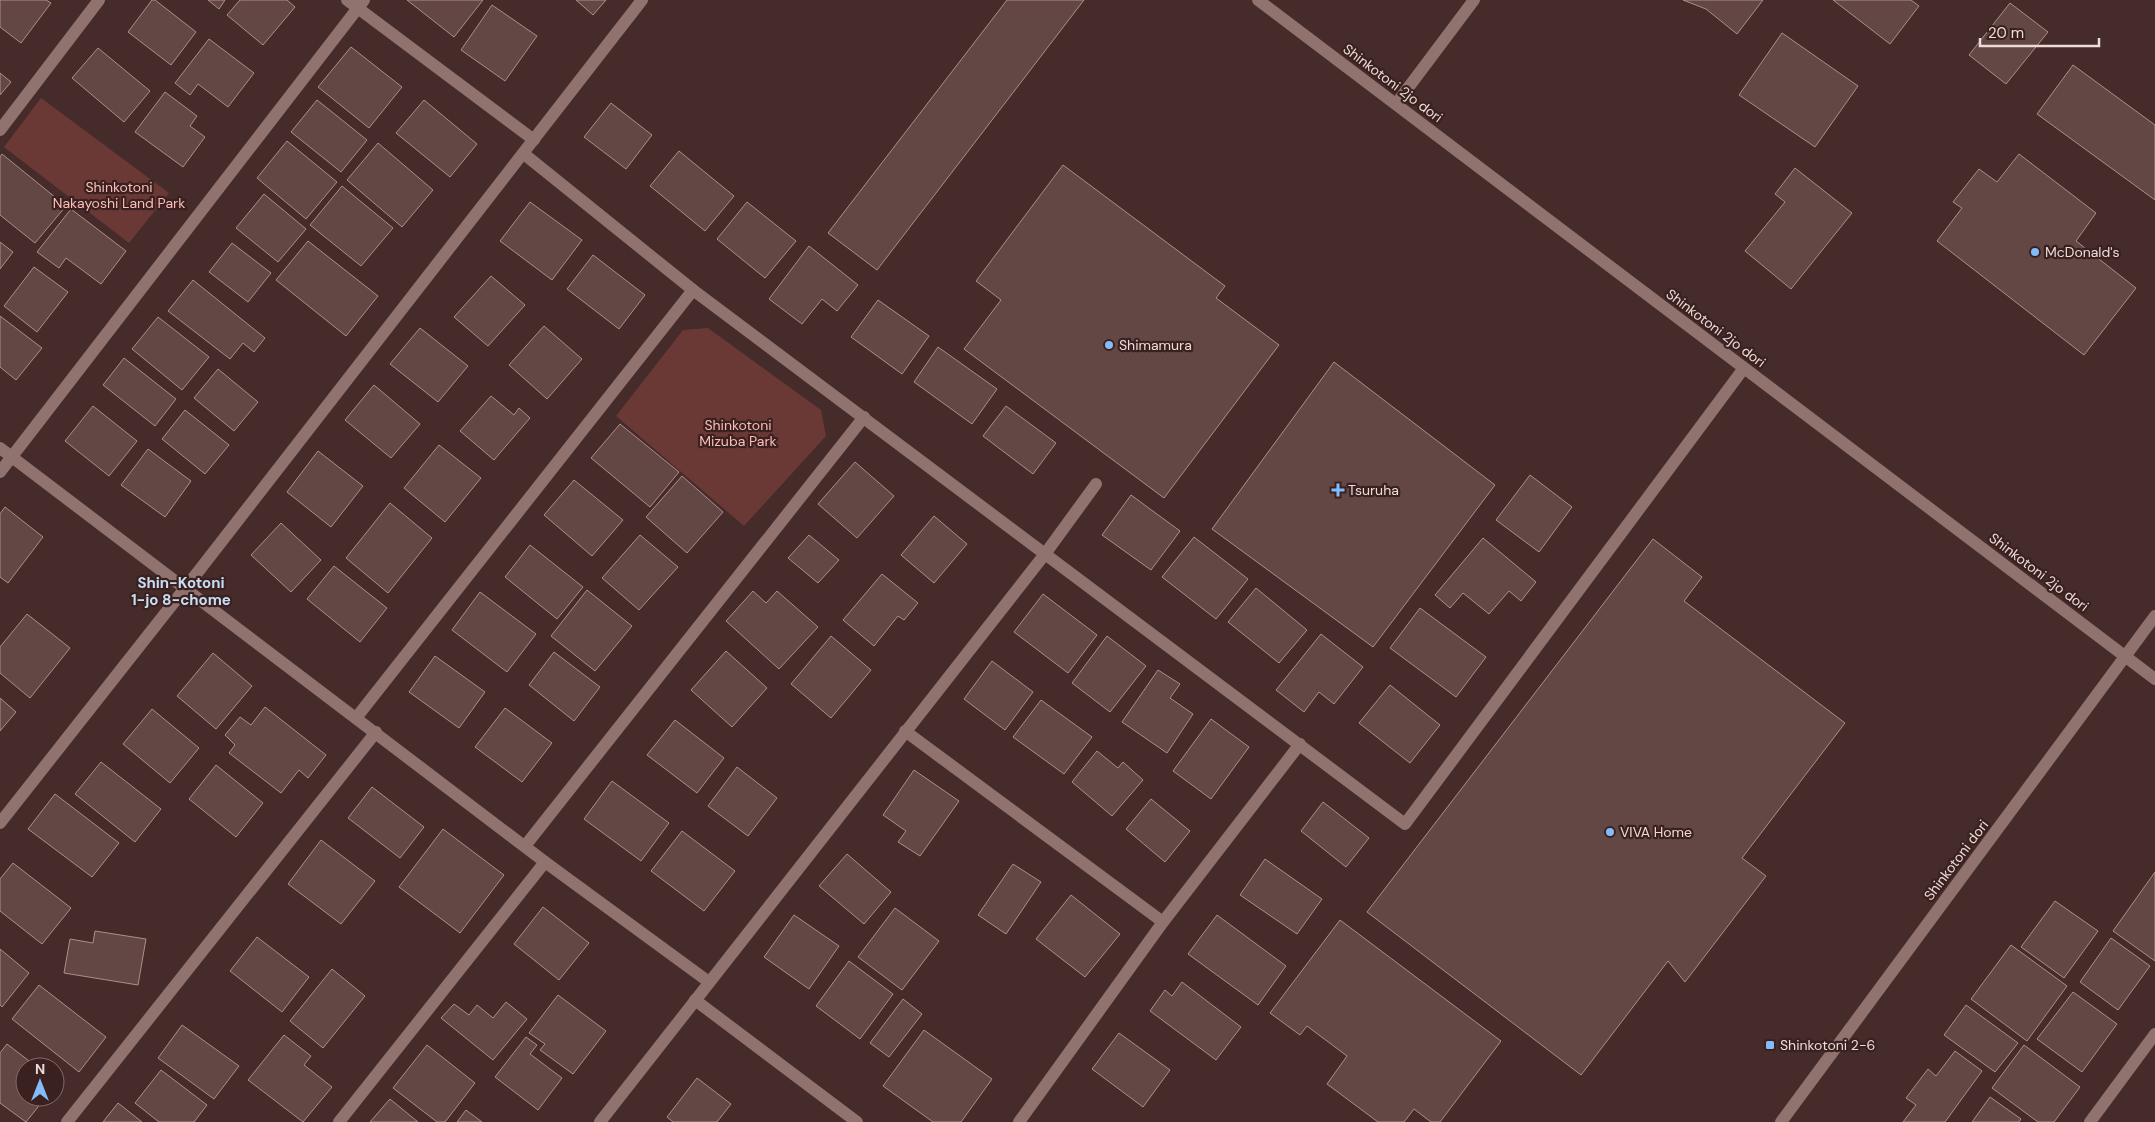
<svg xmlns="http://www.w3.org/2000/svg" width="2155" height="1122" viewBox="0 0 2155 1122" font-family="'DM Sans',sans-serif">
<rect width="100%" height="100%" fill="#452b29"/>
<g fill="#6a3936">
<path d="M41,98L169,193L129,243L4,147Z"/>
<path d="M708,328L821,410L826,436L744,526L616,416L683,330Z"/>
</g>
<g fill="#634745" stroke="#ae8e8b">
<path d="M0,0H46L51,3L21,43L0,27Z"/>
<path d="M152,0H155L196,32L171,65L128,32Z"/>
<path d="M208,0H225L219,9Z"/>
<path d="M240,0H287L295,7L263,45L227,15Z"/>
<path d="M407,0H483L454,37Z"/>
<path d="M576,0H606L593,15Z"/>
<path d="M1007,0H1084L877,270L828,233Z"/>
<path d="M1683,0H1763L1737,34L1706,9Z"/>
<path d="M1833,0H1911L1919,6L1890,44Z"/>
<path d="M2010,3L2048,32L2006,84L1969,55Z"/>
<path d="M492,5L537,36L505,81L461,50Z"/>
<path d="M1782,33L1858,86L1815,147L1739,95Z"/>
<path d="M209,39L254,73L228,107L198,84L190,95L175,83Z"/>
<path d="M351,47L402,87L369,128L318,87Z"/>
<path d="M98,48L150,91L124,122L72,78Z"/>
<path d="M2073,65L2155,125V200L2037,114Z"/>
<path d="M0,73L11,82L0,95Z"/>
<path d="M165,92L197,116L190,126L205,137L183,167L135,132Z"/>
<path d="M317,100L367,140L341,172L291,132Z"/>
<path d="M424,100L477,144L450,177L396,133Z"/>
<path d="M611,103L652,135L626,169L584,137Z"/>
<path d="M287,141L337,182L306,219L257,178Z"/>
<path d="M378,143L433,190L402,227L347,180Z"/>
<path d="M679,151L734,196L705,231L650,186Z"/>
<path d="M2,154L66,206L35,243L0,215V157Z"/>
<path d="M2019,154L2096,213L2076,241L2136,288L2084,355L1937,241L1962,208L1953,202L1979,169L1997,182Z"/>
<path d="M1063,165L1225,286L1216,298L1279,345L1164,498L964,349L1001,300L976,281Z"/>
<path d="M1795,168L1852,213L1791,289L1745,251L1785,202L1775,194Z"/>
<path d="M342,186L393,228L361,266L310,225Z"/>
<path d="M264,194L306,229L278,262L236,228Z"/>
<path d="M530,202L582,240L552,280L500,241Z"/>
<path d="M747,202L796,241L765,278L717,239Z"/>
<path d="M71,209L126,251L101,284L66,258L59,268L37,252Z"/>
<path d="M308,241L378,296L346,336L276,280Z"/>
<path d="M0,242L13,252L0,269Z"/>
<path d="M232,243L271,273L248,302L209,272Z"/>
<path d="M809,246L858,285L837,311L822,299L802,324L769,299Z"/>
<path d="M593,255L645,295L619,329L567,289Z"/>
<path d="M34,267L68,292L37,332L4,306Z"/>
<path d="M491,276L525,305L488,346L454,317Z"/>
<path d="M193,280L265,338L254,352L243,343L230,359L168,311Z"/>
<path d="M878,300L929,336L902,374L851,337Z"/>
<path d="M0,316L42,348L16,380L0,367Z"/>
<path d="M158,317L209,357L182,390L132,349Z"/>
<path d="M544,326L582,359L547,399L509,365Z"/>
<path d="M420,328L468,366L438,402L390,364Z"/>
<path d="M938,347L997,389L972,424L914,382Z"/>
<path d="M124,358L176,399L155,426L103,385Z"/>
<path d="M1334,362L1495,485L1373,647L1212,529Z"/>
<path d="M218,369L258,402L234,431L194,398Z"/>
<path d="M374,385L420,424L391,458L345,420Z"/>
<path d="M491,396L514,415L519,408L530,418L494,460L460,431Z"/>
<path d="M93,406L137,441L109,476L65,441Z"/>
<path d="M1006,406L1056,443L1033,474L983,436Z"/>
<path d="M185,410L229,445L205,474L162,439Z"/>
<path d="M620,424L679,472L650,507L591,458Z"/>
<path d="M439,445L481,478L445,522L404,488Z"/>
<path d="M148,449L191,481L165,517L121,485Z"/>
<path d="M318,451L363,486L331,527L287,492Z"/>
<path d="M855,462L894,496L857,538L818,504Z"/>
<path d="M1530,475L1572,507L1539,552L1496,520Z"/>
<path d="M682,476L723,512L687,553L646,517Z"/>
<path d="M574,480L623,520L592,556L544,515Z"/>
<path d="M1131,495L1180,531L1151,570L1102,535Z"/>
<path d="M390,503L432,538L388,593L346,558Z"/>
<path d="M5,507L43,537L8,583L0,577V514Z"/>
<path d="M934,516L967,544L934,583L901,555Z"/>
<path d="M281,523L321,560L291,592L251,555Z"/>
<path d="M640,535L678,567L639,610L602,578Z"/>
<path d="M809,535L839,560L818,583L788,558Z"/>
<path d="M1194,537L1248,579L1216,619L1162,577Z"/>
<path d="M1483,538L1536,582L1521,601L1509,591L1489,614L1463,593L1450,608L1435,595Z"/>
<path d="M1653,539L1702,577L1684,601L1845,723L1742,858L1766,876L1685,982L1668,961L1581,1075L1367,912Z"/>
<path d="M530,545L583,587L557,619L505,577Z"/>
<path d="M334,566L387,608L360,642L307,599Z"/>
<path d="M882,574L918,603L904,620L898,616L874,646L843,620Z"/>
<path d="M1256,588L1307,630L1279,663L1228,622Z"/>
<path d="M587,590L632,626L595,671L551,636Z"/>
<path d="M753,591L766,603L777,591L818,627L779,669L726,621Z"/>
<path d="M480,592L536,634L507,672L452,630Z"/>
<path d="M1043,594L1097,635L1068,673L1014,632Z"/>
<path d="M1420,608L1486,657L1456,697L1390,648Z"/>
<path d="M27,614L70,648L30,698L0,673V647Z"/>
<path d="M1321,634L1363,667L1334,704L1319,692L1304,712L1276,690Z"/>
<path d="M831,636L871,670L831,718L791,684Z"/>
<path d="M1107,636L1146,666L1110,712L1072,683Z"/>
<path d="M726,651L767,688L732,727L691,690Z"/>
<path d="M554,652L600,687L574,721L529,685Z"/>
<path d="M213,653L252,686L216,729L177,696Z"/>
<path d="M435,656L485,692L459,728L409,692Z"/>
<path d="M992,661L1033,692L1005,730L964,699Z"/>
<path d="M1158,670L1180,684L1170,698L1193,714L1167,753L1122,722Z"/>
<path d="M1390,685L1440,725L1410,763L1359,723Z"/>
<path d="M0,698L16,712L0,731Z"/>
<path d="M1041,700L1092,737L1064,774L1013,737Z"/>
<path d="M265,707L326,755L308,778L299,770L281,793L229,753L235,745L225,735L240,717L251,725Z"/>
<path d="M505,708L552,743L522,782L475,747Z"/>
<path d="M152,709L199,748L170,783L123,744Z"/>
<path d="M1211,719L1249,747L1211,799L1173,771Z"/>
<path d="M675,720L724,758L697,793L647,755Z"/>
<path d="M1097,751L1118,768L1123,762L1143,780L1112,816L1072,782Z"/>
<path d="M101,762L161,809L135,842L75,794Z"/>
<path d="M216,765L263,803L236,837L189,799Z"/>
<path d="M737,767L777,798L748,836L708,806Z"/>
<path d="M914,770L959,801L920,856L898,842L906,831L883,815Z"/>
<path d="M612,781L669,823L641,861L584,819Z"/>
<path d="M372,787L424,827L400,858L348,818Z"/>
<path d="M55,794L119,843L92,877L28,829Z"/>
<path d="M1151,799L1190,831L1165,862L1126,829Z"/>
<path d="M1323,802L1369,838L1346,867L1301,831Z"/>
<path d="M443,829L504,875L460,933L399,887Z"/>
<path d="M682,831L735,871L704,911L651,871Z"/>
<path d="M321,840L375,881L341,924L288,884Z"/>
<path d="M847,854L891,892L864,924L819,886Z"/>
<path d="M1265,859L1322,899L1297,934L1240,895Z"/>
<path d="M13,863L71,908L42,944L0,911V879Z"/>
<path d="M1013,864L1041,882L1006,934L978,915Z"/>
<path d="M2155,872V961L2113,931Z"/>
<path d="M1071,895L1120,934L1085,977L1036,939Z"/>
<path d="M2055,901L2098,931L2064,978L2021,947Z"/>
<path d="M543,907L589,943L559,980L514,944Z"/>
<path d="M895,908L939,941L902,990L858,957Z"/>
<path d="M794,915L839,946L809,989L764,957Z"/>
<path d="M1217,915L1286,966L1258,1005L1188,954Z"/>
<path d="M1340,920L1501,1041L1440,1122H1431L1414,1109L1404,1122H1378L1327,1084L1347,1056L1307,1026L1300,1035L1270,1013Z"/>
<path d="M95,931L146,939L138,985L64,973L70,939L93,943Z"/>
<path d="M257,937L309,977L282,1012L230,971Z"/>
<path d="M2111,938L2150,966L2118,1010L2080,982Z"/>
<path d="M2011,945L2067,986L2027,1041L1971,999Z"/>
<path d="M0,949L29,973L2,1007L0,1005Z"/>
<path d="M849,961L893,994L860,1039L816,1006Z"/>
<path d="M332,969L365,996L323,1048L290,1021Z"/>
<path d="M1182,982L1241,1027L1216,1060L1150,1011L1165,990L1172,996Z"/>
<path d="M39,985L106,1037L79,1072L12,1019Z"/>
<path d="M2073,992L2117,1024L2082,1072L2037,1039Z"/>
<path d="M558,995L606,1031L573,1074L540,1050L545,1044L529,1033Z"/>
<path d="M903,999L922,1014L889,1057L870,1043Z"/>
<path d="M506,1002L527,1019L493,1060L441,1018L454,1004L469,1015L477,1005L493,1018Z"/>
<path d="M1966,1005L2018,1043L1995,1072L1944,1035Z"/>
<path d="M182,1025L239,1066L214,1099L158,1058Z"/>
<path d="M924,1030L992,1079L961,1122H933L883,1086Z"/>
<path d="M1119,1033L1170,1070L1143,1107L1092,1069Z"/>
<path d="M284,1035L311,1056L304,1065L332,1087L303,1122L248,1080Z"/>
<path d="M526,1037L537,1045L530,1054L562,1078L538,1110L495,1077Z"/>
<path d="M7,1044L37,1067H25V1097H46L26,1122L0,1103V1053Z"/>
<path d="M427,1045L475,1083L445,1122H437L393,1088Z"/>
<path d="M2024,1045L2080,1087L2054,1122H2038L1992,1088Z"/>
<path d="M1955,1051L1982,1071L1945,1122H1903L1916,1105L1906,1098L1928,1069L1936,1076Z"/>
<path d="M161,1070L207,1105L194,1122H159L135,1103Z"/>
<path d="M697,1078L731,1104L717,1122H673L667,1117Z"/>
<path d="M1990,1097L2021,1119L2019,1122H1972Z"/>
<path d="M390,1099L418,1122H370Z"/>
<path d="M118,1103L142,1122H103Z"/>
<path d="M466,1110L482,1122H457Z"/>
</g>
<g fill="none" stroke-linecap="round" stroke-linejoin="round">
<g stroke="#90726f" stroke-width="12">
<path d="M347,0L534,140"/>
<path d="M1396,104L1474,0"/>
<path d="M0,130L99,0"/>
<path d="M524,154L693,290L1405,824L1744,368"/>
<path d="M0,448L545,862L709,982"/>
<path d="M0,472L364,0"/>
<path d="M356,718L693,290"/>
<path d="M905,731L1163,922"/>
<path d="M0,823L201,568L642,0"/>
<path d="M525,846L864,417"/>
<path d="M695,1000L857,1122"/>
<path d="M67,1122L376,732"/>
<path d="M339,1122L545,862"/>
<path d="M600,1122L1045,554L1096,484"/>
<path d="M1019,1122L1163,922L1300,744"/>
<path d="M2090,1122L2155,1034"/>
</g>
<g stroke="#90726f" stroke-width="12">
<path d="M1258,0L2155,679"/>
<path d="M1781,1122L2155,616"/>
</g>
</g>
<g fill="#82bcfa" stroke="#3a211f" stroke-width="2">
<circle cx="2035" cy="252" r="5"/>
<circle cx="1109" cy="345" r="5"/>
<path d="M1335.5 482.5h5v5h5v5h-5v5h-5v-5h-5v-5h5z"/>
<circle cx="1610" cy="832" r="5"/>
<rect x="1765" y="1040" width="10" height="10" rx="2.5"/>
</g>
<g text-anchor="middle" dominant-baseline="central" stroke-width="4.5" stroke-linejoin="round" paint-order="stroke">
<g font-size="14" fill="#ecdbd9" stroke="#3a211f">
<text transform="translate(1393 83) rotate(37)">Shinkotoni 2jo dori</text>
<text transform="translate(1716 328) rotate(37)">Shinkotoni 2jo dori</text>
<text transform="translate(2039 572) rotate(37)">Shinkotoni 2jo dori</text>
<text transform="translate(1956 860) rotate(-53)">Shinkotoni dori</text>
</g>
<g font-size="14" fill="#fcbdb8" stroke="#3a211f">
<text x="119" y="187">Shinkotoni<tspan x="119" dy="16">Nakayoshi Land Park</tspan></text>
<text x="738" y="425">Shinkotoni<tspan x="738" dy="16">Mizuba Park</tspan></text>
</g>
<g font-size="14" fill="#ecdbd9" stroke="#3a211f" text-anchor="start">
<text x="2045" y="252">McDonald's</text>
<text x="1119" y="345">Shimamura</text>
<text x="1348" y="490">Tsuruha</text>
<text x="1620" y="832">VIVA Home</text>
<text x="1780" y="1045">Shinkotoni 2-6</text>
</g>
<g font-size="15" font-weight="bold" fill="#c7ddf4" stroke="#3a211f">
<text x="181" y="583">Shin-Kotoni<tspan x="181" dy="17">1-jo 8-chome</tspan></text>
</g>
</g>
<g transform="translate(40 1082)"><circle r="24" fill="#3a211f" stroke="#816b69"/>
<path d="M0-4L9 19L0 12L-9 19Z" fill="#82bcfa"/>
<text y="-8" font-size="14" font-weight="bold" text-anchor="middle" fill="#ecdbd9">N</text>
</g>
<path d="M1980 38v8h119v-8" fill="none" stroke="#ecdbd9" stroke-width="2.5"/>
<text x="1988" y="38" font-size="15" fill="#ecdbd9" stroke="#3a211f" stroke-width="4" paint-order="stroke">20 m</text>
</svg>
